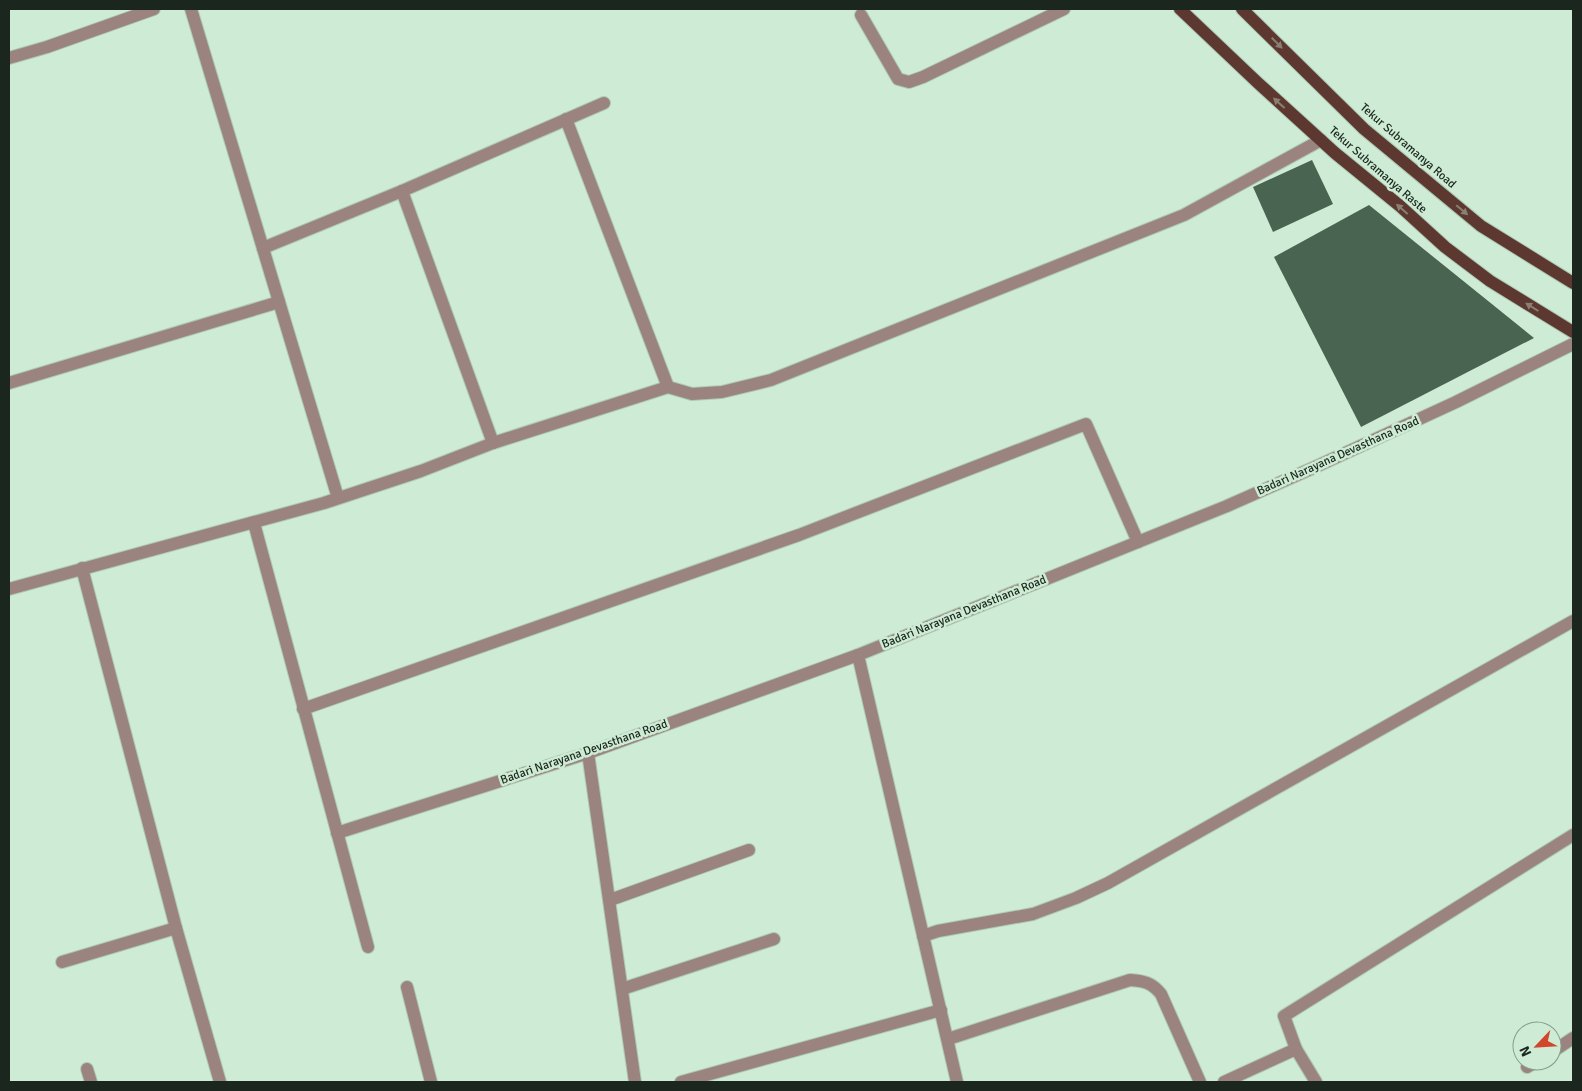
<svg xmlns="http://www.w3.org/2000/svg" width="1582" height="1091" viewBox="0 0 1582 1091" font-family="Signika,sans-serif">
<rect width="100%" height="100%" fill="#ceecd5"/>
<g fill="#496451">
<path d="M1312,160L1333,204L1273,232L1253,187Z"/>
<path d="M1369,205L1534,338L1361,427L1274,257Z"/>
</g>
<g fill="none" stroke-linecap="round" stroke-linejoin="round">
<g stroke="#aec9b4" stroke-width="14">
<g id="minor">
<path d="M191,9L338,498"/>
<path d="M861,15L898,79L909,82L923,77L1064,9"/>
<path d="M9,58L47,47L154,9"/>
<path d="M566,119L668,387"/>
<path d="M402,191L493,443"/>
<path d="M263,248L402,191L604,103"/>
<path d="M9,383L279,302"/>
<path d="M254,523L368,947"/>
<path d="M82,568L176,928L220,1082"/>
<path d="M9,589L324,503L421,471L493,443L668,387L692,394L722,392L771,380L1184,215L1321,140"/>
<path d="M858,655L957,1082"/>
<path d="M303,709L799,535L1086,424L1138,542"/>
<path d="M588,753L635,1082"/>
<path d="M337,833L588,753L858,655L1227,506L1313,468L1456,402L1573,344"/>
<path d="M610,900L749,850"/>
<path d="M923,936L938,931L1033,914L1076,898L1108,883L1573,621"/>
<path d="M62,962L176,928"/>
<path d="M407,987L431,1082"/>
<path d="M622,989L774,939"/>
<path d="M948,1039L1130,980C1145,981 1152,983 1161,994L1200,1082"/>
<path d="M1296,1049L1316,1082"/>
<path d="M1552,1052L1573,1038"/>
<path d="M1527,1067L1537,1061"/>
<path d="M87,1069L91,1082"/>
<path d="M681,1082L941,1010"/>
<path d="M1224,1082L1296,1049L1284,1016L1573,835"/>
</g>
</g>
<g stroke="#aec9b4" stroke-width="14">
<g id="major">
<path d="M1180,9L1258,83L1335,153L1400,206L1445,247L1490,281L1573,332"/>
<path d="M1242,9L1364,129L1481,226L1573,283"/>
</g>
</g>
<use href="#minor" stroke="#9b847f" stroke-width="12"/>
<use href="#major" stroke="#5d3830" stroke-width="12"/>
</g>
<defs><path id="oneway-solid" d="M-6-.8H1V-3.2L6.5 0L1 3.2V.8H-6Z" transform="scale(1.25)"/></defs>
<g fill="#8a8072">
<use href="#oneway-solid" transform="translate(1277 43) rotate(45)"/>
<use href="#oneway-solid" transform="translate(1279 103) rotate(-138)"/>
<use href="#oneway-solid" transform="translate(1402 209) rotate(-139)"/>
<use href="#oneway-solid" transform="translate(1462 210) rotate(40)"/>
<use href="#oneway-solid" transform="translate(1532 307) rotate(-148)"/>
</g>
<g text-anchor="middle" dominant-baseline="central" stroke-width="5" stroke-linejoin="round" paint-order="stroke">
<g font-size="12" fill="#1b271e" stroke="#ceecd5">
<text transform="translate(1408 146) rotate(41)">Tekur Subramanya Road</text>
<text transform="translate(1378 170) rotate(41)">Tekur Subramanya Raste</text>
<text transform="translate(1338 456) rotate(-24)">Badari Narayana Devasthana Road</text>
<text transform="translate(964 612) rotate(-22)">Badari Narayana Devasthana Road</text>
<text transform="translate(584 752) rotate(-19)">Badari Narayana Devasthana Road</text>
</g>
</g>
<rect width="1582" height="1091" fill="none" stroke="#1b271e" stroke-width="20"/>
<g transform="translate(1537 1046) rotate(245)"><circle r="24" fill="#ceecd5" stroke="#869d8c"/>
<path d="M0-4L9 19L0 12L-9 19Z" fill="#d2472c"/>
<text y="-8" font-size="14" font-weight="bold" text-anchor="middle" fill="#1b271e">N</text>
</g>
</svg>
